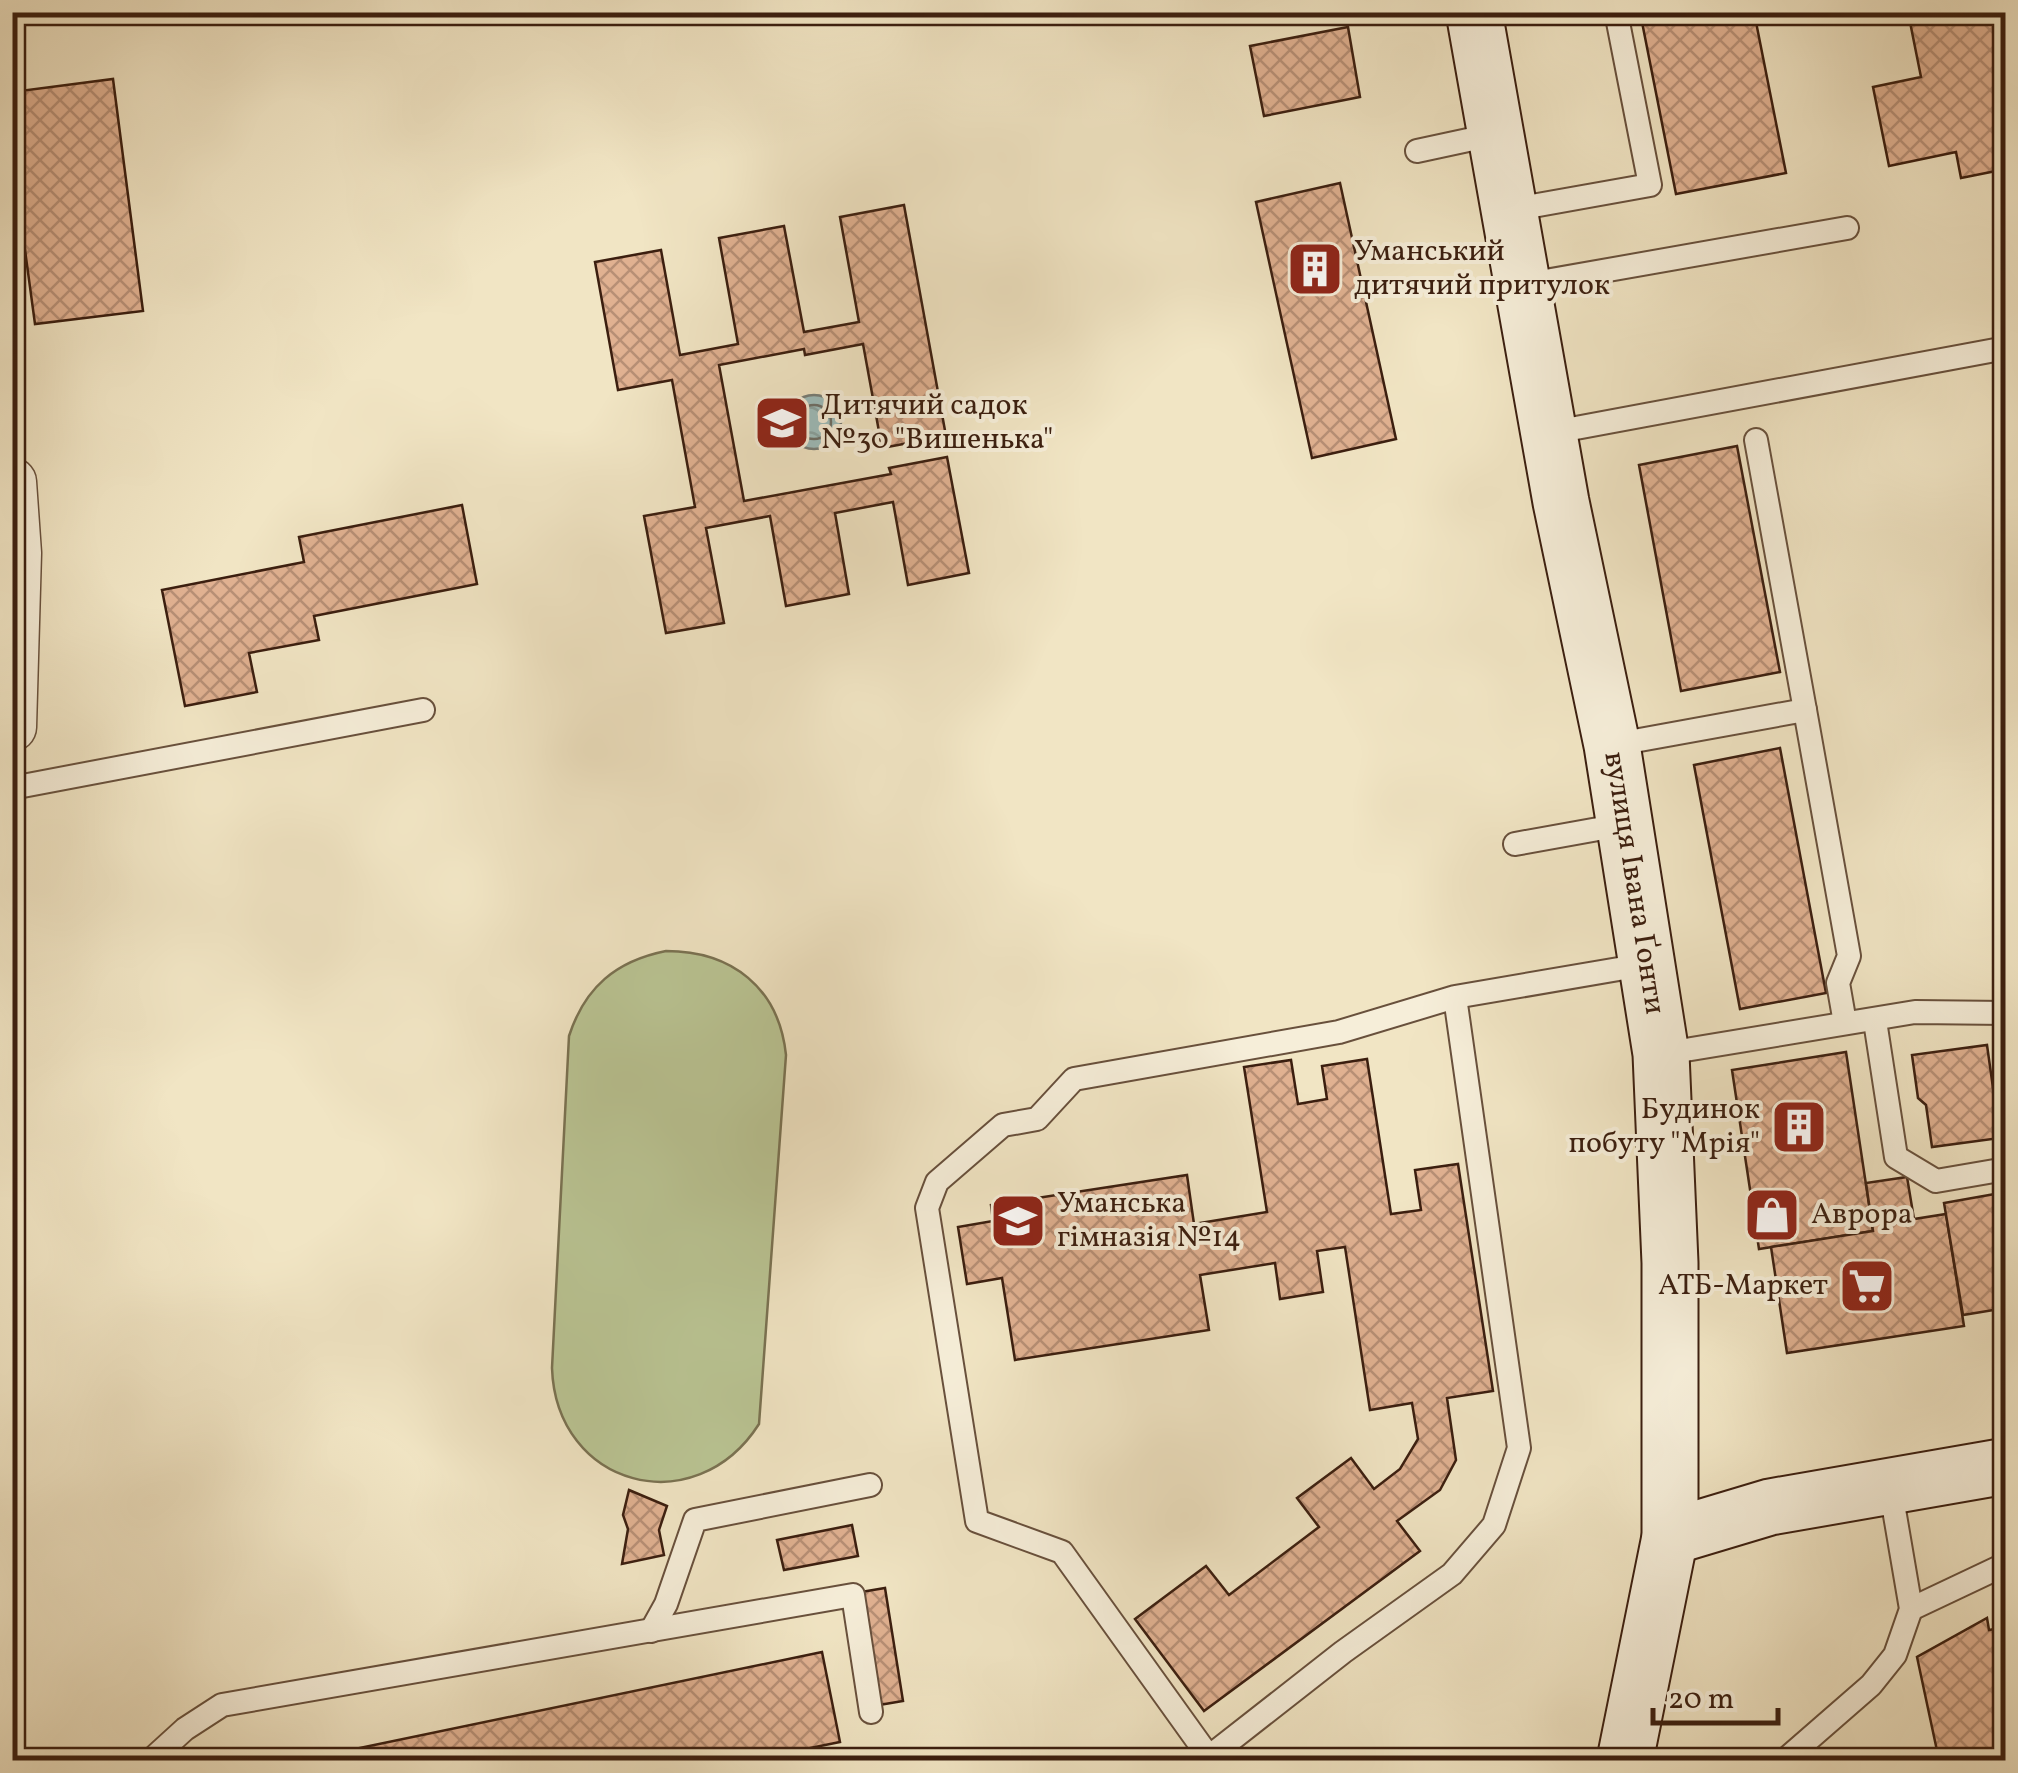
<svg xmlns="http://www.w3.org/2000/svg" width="2018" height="1773" viewBox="0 0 2018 1773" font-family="Vollkorn,serif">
<defs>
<pattern id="water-waves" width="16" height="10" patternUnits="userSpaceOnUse" patternTransform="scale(2.5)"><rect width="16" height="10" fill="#9dbdbc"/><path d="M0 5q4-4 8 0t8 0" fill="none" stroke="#88a2a0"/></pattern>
<pattern id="building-cross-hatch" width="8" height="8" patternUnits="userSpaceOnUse" patternTransform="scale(2.5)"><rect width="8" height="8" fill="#e0b191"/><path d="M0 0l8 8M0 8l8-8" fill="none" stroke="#b78f75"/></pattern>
</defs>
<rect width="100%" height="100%" fill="#f1e5c4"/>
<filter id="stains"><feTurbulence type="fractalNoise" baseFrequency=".002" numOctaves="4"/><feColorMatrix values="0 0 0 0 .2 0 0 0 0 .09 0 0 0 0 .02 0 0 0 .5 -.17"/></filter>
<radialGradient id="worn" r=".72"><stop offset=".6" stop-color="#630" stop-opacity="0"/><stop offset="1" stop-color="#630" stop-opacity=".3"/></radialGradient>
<path fill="#bac594" stroke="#7a7252" stroke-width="2.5" d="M666,951C732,951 779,988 786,1055L759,1424C695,1524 556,1487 552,1368L569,1036C585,987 616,961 666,951Z"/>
<circle fill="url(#water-waves)" stroke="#767d77" stroke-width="2.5" cx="814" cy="422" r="27"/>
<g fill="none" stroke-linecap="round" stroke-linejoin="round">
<circle stroke="#6c6e66" stroke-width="2.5" cx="814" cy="422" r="17"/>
</g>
<g fill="url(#building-cross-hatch)" stroke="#3b1e0f" stroke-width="2.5">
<path d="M1640,12H1754L1786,173L1676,194Z"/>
<path d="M1908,12H2006V142L2002,143L2006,169L1961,178L1956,152L1889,166L1873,87L1921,77Z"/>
<path d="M1348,27L1360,97L1264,116L1250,46Z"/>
<path d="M113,79L143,311L35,324L12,154V92Z"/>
<path d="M1340,183L1396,439L1312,458L1256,202Z"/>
<path d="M904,205L946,436L882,448L863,344L805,355L804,349L719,365L744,501L891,474L889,468L947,457L969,573L908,585L893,502L835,513L849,594L786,606L770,516L706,528L724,623L666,633L644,516L695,507L672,380L618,390L595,262L661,250L680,355L738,344L719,238L784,226L804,332L859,322L840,217Z"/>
<path d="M1737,446L1780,672L1681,691L1639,465Z"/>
<path d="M462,505L477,584L314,616L319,640L249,653L257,692L185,706L162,590L304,562L299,537Z"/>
<path d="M1780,748L1826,993L1740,1009L1694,765Z"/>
<path d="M1987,1045L2000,1138L1932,1147L1926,1105L1918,1098L1912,1055Z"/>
<path d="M1846,1052L1873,1231L1759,1249L1732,1070Z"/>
<path d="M1367,1059L1391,1214L1421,1210L1415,1170L1458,1164L1493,1391L1447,1398L1456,1460L1440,1490L1397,1521L1420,1551L1204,1711L1135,1619L1206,1566L1229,1595L1319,1527L1297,1498L1351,1458L1374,1489L1400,1469L1418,1439L1412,1403L1370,1410L1345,1247L1317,1251L1323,1292L1280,1299L1275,1263L1200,1275L1209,1330L1015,1360L1002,1278L967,1284L958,1227L993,1221L991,1205L1187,1175L1194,1224L1267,1212L1244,1067L1291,1060L1298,1104L1327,1099L1322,1066Z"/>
<path d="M1907,1177L1914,1219L1946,1214L1964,1326L1787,1353L1771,1247L1873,1231L1866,1183Z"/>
<path d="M2006,1192V1308L1963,1315L1944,1203Z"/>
<path d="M629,1490L667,1506L659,1530L664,1555L622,1564L628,1529L623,1515Z"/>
<path d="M852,1525L858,1556L784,1570L777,1540Z"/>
<path d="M885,1588L903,1701L879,1705L861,1592Z"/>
<path d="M1987,1618L1989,1630L2006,1627V1760H1939L1917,1657Z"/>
<path d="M822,1652L840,1742L751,1760H302Z"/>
</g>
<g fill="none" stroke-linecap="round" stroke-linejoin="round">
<g stroke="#68503c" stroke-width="26">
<g id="lane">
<path d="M1417,151L1496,134"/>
<path d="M1510,210L1650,185L1616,12"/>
<path d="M1523,285L1847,228"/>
<path d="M1549,433L2006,348"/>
<path d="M1756,440L1805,710"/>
<path d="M1612,745L1805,710L1849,956L1838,983L1845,1023"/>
<path d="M12,788L423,710"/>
<path d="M1515,844L1626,824"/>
<path d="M1455,997L1339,1032L1074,1079L1037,1119L1003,1125L937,1182L927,1208L977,1521L1062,1552L1209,1757L1343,1652L1452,1574L1494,1525L1519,1448L1455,997L1648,964"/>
<path d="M1875,1021L1896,1157L1936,1181L2006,1169"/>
<path d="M1661,1054L1915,1012L2006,1013"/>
<path d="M1911,1609L2004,1565"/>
<path d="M651,1631L666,1604L695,1520L870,1485"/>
<path d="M151,1760L185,1729L222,1705L853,1595L871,1712"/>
<path d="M1785,1760L1871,1685L1895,1655L1911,1609L1890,1486"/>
</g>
</g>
<g stroke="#68503c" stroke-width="51">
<path id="street" d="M12,482L17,553L12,727"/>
</g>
<g stroke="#3b1e0f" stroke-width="59">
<g id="secondary">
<path d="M1474,12L1561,502L1612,745L1661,1054L1670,1263V1537L1625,1760"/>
<path d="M1670,1537L1770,1507L2006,1466"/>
</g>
</g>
<use href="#lane" stroke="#f6eed9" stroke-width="22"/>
<use href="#street" stroke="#f6eed9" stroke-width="48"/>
<use href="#secondary" stroke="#f6eed9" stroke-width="55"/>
</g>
<defs>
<g id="building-square" transform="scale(2.875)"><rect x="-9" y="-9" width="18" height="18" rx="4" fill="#8f2418" stroke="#f6eed9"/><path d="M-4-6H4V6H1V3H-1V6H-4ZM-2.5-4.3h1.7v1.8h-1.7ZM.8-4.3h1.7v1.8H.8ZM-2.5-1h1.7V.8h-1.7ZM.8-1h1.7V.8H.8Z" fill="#fff"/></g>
<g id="school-square" transform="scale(2.875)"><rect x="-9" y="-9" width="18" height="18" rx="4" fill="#8f2418" stroke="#f6eed9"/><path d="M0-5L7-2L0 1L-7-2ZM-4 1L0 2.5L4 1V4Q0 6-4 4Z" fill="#fff"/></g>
<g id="shop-square" transform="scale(2.875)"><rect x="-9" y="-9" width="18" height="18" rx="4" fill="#8f2418" stroke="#f6eed9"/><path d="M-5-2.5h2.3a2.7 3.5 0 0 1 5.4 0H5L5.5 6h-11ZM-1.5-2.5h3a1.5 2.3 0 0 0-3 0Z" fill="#fff"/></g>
<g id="supermarket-square" transform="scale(2.875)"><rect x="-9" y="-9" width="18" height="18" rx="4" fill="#8f2418" stroke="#f6eed9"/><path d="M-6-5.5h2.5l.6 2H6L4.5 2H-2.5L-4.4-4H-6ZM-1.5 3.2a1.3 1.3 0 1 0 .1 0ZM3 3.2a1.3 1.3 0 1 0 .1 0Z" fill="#fff"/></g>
</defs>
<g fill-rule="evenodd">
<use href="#building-square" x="1315" y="269"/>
<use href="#school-square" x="782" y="423"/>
<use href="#building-square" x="1799" y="1127"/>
<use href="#shop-square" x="1772" y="1215"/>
<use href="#school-square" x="1018" y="1221"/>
<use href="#supermarket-square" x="1867" y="1286"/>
</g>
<g text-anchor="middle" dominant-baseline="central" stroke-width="8" stroke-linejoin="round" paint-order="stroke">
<g font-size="30" fill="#3b1e0f" stroke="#f6eed9" text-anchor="start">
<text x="1354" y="252">Уманський<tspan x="1354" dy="34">дитячий притулок</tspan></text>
<text x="821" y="406">Дитячий садок<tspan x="821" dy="34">№30 "Вишенька"</tspan></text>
<text x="1760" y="1110" text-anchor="end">Будинок<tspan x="1760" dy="34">побуту "Мрія"</tspan></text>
<text x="1057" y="1204">Уманська<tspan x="1057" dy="34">гімназія №14</tspan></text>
<text x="1811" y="1215">Аврора</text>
<text x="1828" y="1286" text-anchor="end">АТБ-Маркет</text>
</g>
<g font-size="30" fill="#3b1e0f" stroke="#f6eed9">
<text transform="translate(1634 883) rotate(81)">вулиця Івана Ґонти</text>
</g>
</g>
<rect width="2018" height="1773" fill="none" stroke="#f1e5c4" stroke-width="50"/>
<rect x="15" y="15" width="1988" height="1743" fill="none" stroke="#3b1e0f" stroke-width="5"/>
<rect x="25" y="25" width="1968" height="1723" fill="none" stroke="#3b1e0f" stroke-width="2.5"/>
<path d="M1653 1708v15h125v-15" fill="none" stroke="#3b1e0f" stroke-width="5"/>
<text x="1668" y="1708" font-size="30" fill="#3b1e0f" stroke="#f6eed9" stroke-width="8" paint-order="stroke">20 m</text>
<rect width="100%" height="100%" filter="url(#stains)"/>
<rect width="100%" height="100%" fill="url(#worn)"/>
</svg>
